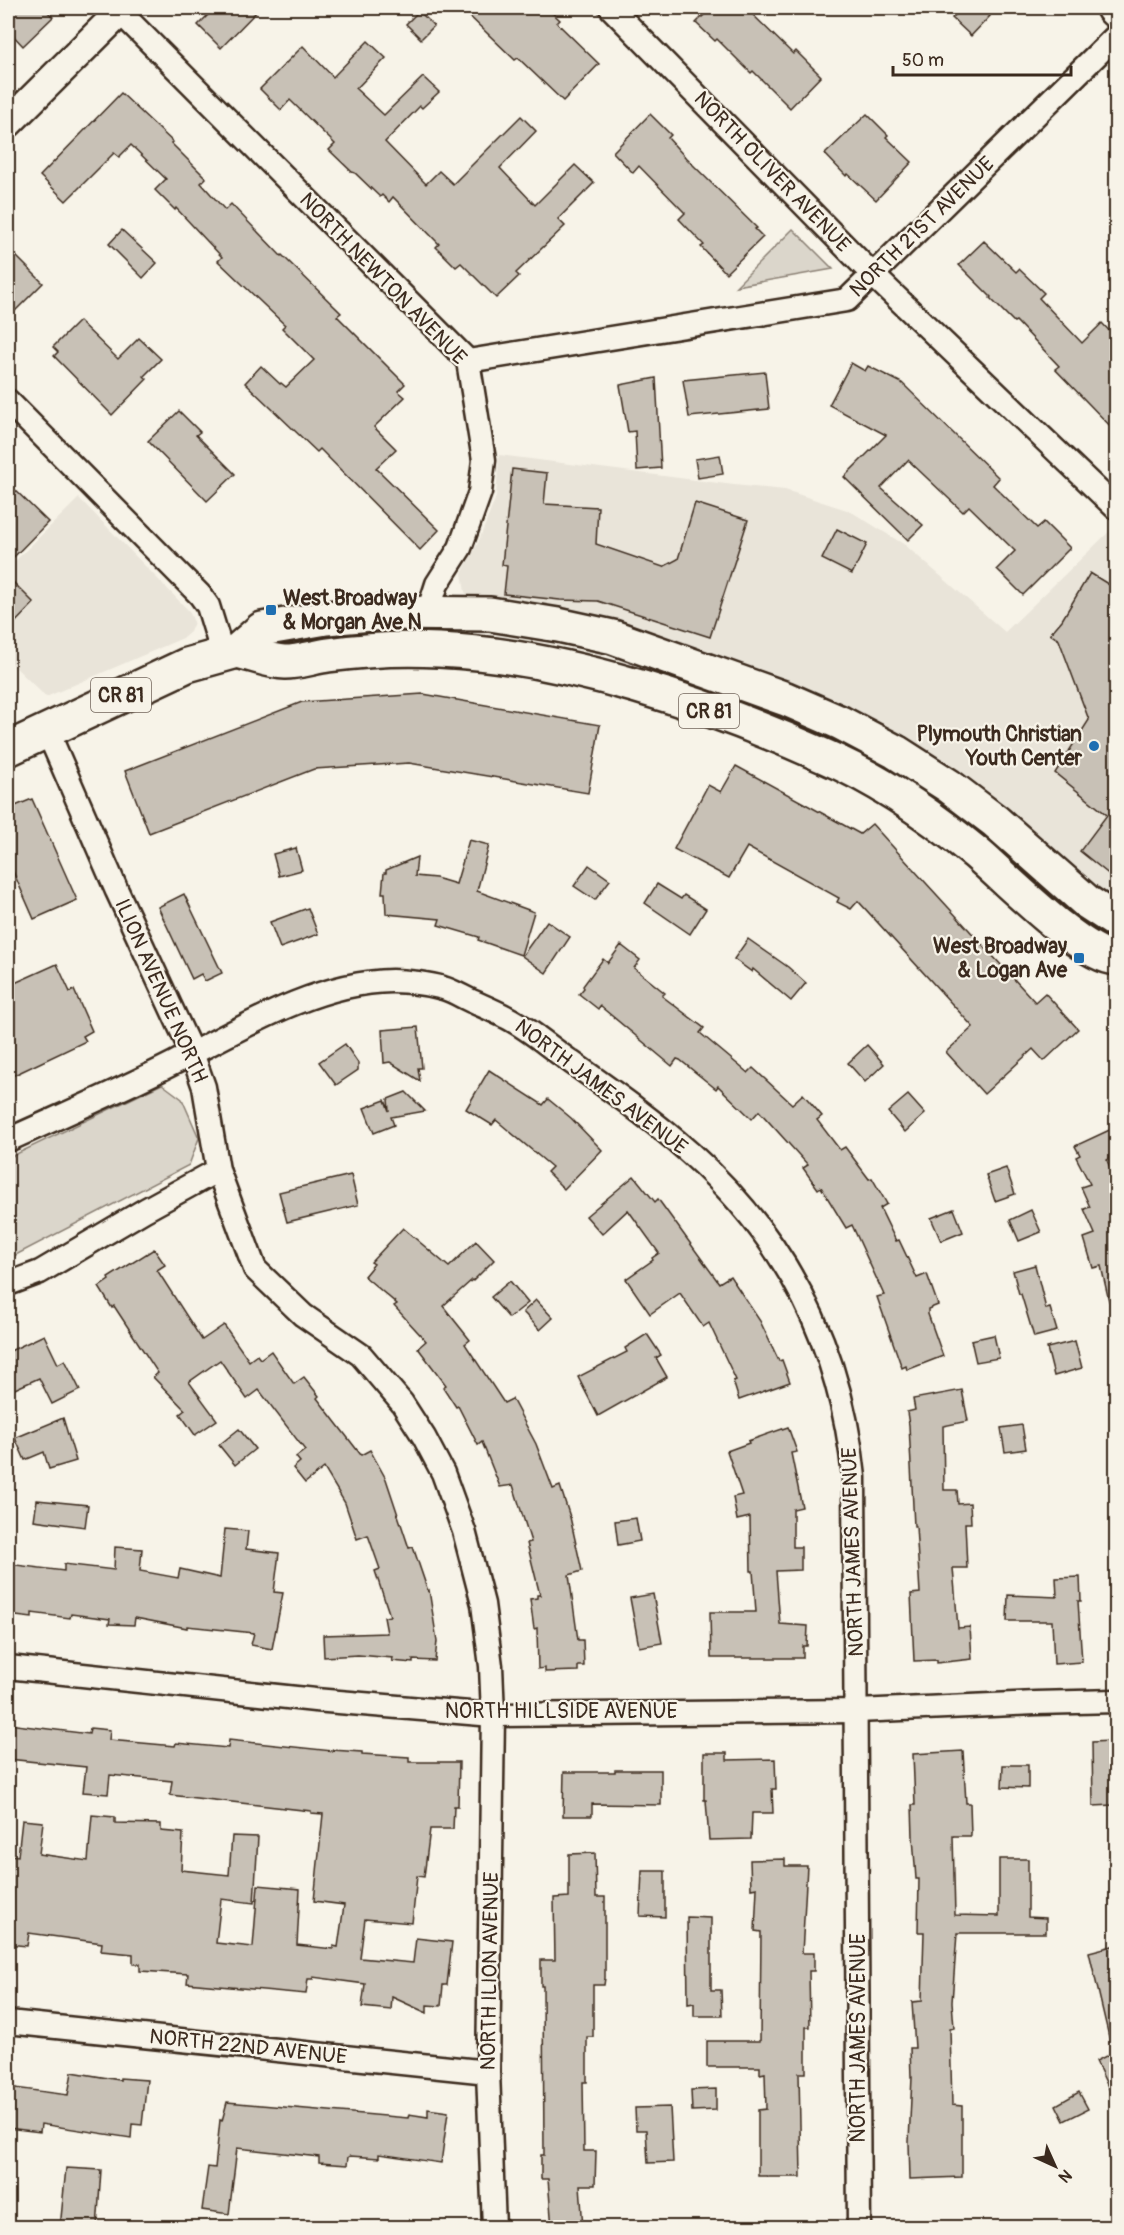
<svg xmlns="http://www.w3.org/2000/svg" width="1124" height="2235" viewBox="0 0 1124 2235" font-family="Pangolin,sans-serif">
<rect width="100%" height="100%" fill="#f7f3e8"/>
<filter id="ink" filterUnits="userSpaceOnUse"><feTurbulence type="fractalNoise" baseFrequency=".0167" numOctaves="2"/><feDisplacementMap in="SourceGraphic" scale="12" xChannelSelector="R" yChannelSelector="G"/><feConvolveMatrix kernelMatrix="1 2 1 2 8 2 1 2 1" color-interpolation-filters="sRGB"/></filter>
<g filter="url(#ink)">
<g fill="#e9e4d9">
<path d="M499,455L734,485L785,490L850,511L905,545L1005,632L1116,525V904L1074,871L989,795L944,761L864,717L771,675L648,637L470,599L465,592L462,573L478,543L496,497Z"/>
<path d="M79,498L189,611L194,622L190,632L183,638L46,697L8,660V568Z"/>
</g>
<g fill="#dbd6cb" stroke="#8b8074" stroke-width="1.5">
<path d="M793,229L833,269L736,286Z"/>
<path d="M162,1084L182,1099L199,1138L189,1165L8,1259V1158Z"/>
</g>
<g fill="#c8c1b6" stroke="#3b2a1e" stroke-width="1.5">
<path d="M18,8H44L53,17L23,46L8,30V18Z"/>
<path d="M215,8H260L221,48L198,25Z"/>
<path d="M461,8H547L560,20L557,23L599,64L563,101L518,58L515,60Z"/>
<path d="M711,8H746L793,54L796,51L821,76L790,108L753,71L751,73L717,39L715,41L696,23Z"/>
<path d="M963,8H981L990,16L971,36L952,18Z"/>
<path d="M419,11L434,26L421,39L406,24Z"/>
<path d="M368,41L386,58L356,89L384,115L423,77L439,92L422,108L420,106L385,142L426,184L439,171L453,184L521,116L536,131L500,168L535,205L575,165L594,183L558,219L565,226L516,273L519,276L496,298L461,263L456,267L436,247L439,244L393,197L389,202L382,195L380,197L355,173L352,172L329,150L335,144L290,100L281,110L260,89L303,46L333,77Z"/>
<path d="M121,93L173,142L171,143L206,178L201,183L225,210L231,204L281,256L282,255L341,313L337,316L405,384L398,391L405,397L374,427L396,449L376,468L439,530L420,550L320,449L317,452L245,383L261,366L280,384L281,383L286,387L314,360L282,328L285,325L218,261L222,257L176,208L175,210L155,190L166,179L131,145L119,157L114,153L66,201L40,176Z"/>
<path d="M650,114L671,135L668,138L686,158L757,228L755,229L763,237L726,273L701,247L704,245L679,219L685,213L639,166L633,173L613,152Z"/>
<path d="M867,114L888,135L886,137L912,162L876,200L848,174L846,176L825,154Z"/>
<path d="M122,230L157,263L143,278L109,244Z"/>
<path d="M984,241L1016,272L1019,269L1044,293L1039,298L1082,343L1102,323L1116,338V432L1055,369L1059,366L1016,321L1014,322L990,298L991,297L959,265Z"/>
<path d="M8,248L43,283L8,318Z"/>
<path d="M79,321L118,359L139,338L161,359L144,376L147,379L112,415L54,356L58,352L53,347Z"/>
<path d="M851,363L865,371L868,366L902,383L999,478L993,485L1037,528L1044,522L1070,548L1023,595L997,569L1015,551L969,506L963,512L908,460L881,488L923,525L908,540L844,477L886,435L829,405Z"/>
<path d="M765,372L769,409L689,417L683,380Z"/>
<path d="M656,378L661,468L637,470L635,431L628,432L620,385Z"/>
<path d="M179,411L200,432L196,435L235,474L207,501L148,441Z"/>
<path d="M720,455L723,474L698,478L695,459Z"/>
<path d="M512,469L547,473L544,504L598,507L596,544L663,567L678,559L695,503L748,520L710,637L598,601L560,600L504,594L507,566L502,565Z"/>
<path d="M8,483L48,522L8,563Z"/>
<path d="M837,529L867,544L852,574L822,559Z"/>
<path d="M1090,573L1116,589V880L1080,851L1107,815L1055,773L1089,720L1059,640L1050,634L1062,620Z"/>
<path d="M8,577L34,603L8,630Z"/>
<path d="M423,694L600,725L588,793L409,763L314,769L149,833L125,771L302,702Z"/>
<path d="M736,766L860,834L872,824L1035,1002L1045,993L1078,1029L1044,1061L1033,1049L984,1094L946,1052L973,1027L858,901L851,909L837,902L839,898L747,847L729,878L674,849L708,785L721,792Z"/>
<path d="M32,799L77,900L34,919L8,860V809Z"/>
<path d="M469,840L489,845L477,891L534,912L521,955L478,940L479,937L438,925L440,919L386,914L385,893H382L384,873H386V870L417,857L415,876L436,878L456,884Z"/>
<path d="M296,848L302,870L279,876L273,854Z"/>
<path d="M589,865L610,880L595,900L574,886Z"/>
<path d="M657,884L681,899L684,895L706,909L690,934L645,903Z"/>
<path d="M184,894L222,973L205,981L201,974L192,979L158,907Z"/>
<path d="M308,908L318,934L280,948L270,922Z"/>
<path d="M547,921L570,937L546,973L522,956Z"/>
<path d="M748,939L788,967L806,983L791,1001L753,969L752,972L734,959Z"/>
<path d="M621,945L640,960L634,968L665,993L662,996L704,1028L700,1033L748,1073L753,1068L792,1104L803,1094L822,1116L817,1120L840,1150L845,1147L869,1179L872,1178L887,1204L880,1208L896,1241L899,1240L917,1278L927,1274L938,1305L928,1309V1314L943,1356L907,1370L906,1366L902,1368L877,1297L884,1295L852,1225L846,1228L821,1187L818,1189L803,1168L808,1165L759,1111L752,1119L718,1086L716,1089L680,1060L677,1059L672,1066L600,1006L598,1009L579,994L584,988L583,986L603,959L608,963Z"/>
<path d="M57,964L70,992L74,990L92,1031L83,1036L86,1041L8,1078V986Z"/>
<path d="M418,1027L422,1068H418L420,1081L390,1062L384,1063L382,1030Z"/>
<path d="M345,1044L358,1063V1070L336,1085L319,1062Z"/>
<path d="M867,1045L884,1064L865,1082L848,1063Z"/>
<path d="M489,1070L543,1105L548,1099L571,1118L602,1150L564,1189L547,1172L552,1167L496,1120L492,1125L466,1109Z"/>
<path d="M406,1092L425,1111L391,1117L394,1125L374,1133L364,1108L385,1100L389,1111L388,1099Z"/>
<path d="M908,1095L925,1114L905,1132L888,1112Z"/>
<path d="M1116,1127V1155L1107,1160L1116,1183V1301H1109L1101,1266L1093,1268L1084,1238L1095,1234L1084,1209L1090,1207L1081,1187L1090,1184L1076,1157L1080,1155L1075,1146Z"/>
<path d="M1006,1168L1015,1194L995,1201L986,1175Z"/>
<path d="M351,1175L358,1205L287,1222L279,1192Z"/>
<path d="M634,1176L655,1202L658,1199L719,1283L730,1276L760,1321L779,1361L782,1360L790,1382L739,1400L733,1381L736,1380L709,1323L703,1327L680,1293L650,1314L626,1279L653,1260L652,1258L659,1253L628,1210L602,1234L586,1216Z"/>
<path d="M954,1209L963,1232L941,1241L931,1218Z"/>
<path d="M1031,1210L1041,1232L1019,1241L1010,1220Z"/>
<path d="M403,1228L449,1267L476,1241L494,1260L473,1281L472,1280L443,1306L470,1340L465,1344L504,1403L512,1399L536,1444L553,1489L560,1486L570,1517L582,1571L569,1575L578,1640H583L584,1666H578V1671L545,1672V1668L538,1669L537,1628L534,1629L530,1599L537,1598V1595H540L527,1543L531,1542L513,1485L500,1487L482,1442L478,1445L458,1406L456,1407L443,1387L446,1385L418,1348L426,1341L394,1306L397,1304L364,1276L374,1264L371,1262Z"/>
<path d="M154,1249L165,1265L157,1270L202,1340L224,1325L249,1361L257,1355L260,1359L271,1351L294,1384L304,1377L319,1396L317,1398L361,1455L370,1450L386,1479L409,1548L413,1547L428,1591L429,1590L437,1641L435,1661L413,1660V1663L392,1661L393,1658L358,1655L324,1657L323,1635L387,1633L384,1617L390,1616L375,1571L380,1569L368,1535L357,1539L345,1503L324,1468L305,1483L293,1468L300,1462L296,1457L305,1450L259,1390L247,1399L220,1360L189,1382L217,1420L195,1435L180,1414L185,1410L153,1377L158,1373L114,1306L112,1308L99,1287L109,1280L108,1278Z"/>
<path d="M1035,1265L1046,1309L1050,1308L1057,1331L1034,1337L1021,1294H1019L1013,1271Z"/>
<path d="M510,1281L528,1303L509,1318L491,1297Z"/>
<path d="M536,1300L553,1318L540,1330L523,1312Z"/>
<path d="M647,1334L661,1355L656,1358L667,1377L598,1416L578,1377L627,1352L625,1348Z"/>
<path d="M44,1335L58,1364L65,1360L80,1390L52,1404L39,1378L8,1392V1352Z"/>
<path d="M994,1335L999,1358L976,1362L971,1340Z"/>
<path d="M1075,1341L1082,1368L1054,1376L1047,1348Z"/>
<path d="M962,1390L968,1421L943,1426L944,1490H957L958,1504L970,1503L971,1523H965L967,1568H953L958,1628L970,1627L972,1659L937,1663V1660L914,1661L911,1594L920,1593L916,1526H914L909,1425L907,1412L915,1410L913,1399Z"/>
<path d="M63,1418L76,1461L49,1469L44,1452L25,1460L15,1438Z"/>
<path d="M1022,1425L1026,1449L1005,1452L1001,1428Z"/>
<path d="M788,1427L797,1452L791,1453L802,1507L793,1509V1547H801V1570L776,1571L780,1624L808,1626L807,1646H803V1658H711L710,1612H756L753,1571H751L750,1517L737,1520L733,1497L742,1495L727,1451L749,1443L748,1441Z"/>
<path d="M239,1429L255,1449L235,1465L219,1445Z"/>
<path d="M37,1500L88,1505L85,1527L34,1520Z"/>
<path d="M636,1518L640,1541L618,1545L615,1521Z"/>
<path d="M225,1529L248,1531L246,1549L279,1553L274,1592L283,1593L272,1649L251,1645L254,1633L187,1626V1628L135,1618L134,1625L109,1624L110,1619L71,1614L70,1618L32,1613V1618L8,1615V1564L64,1571V1564L114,1570L115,1547L142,1549L140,1571L178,1578L180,1569L220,1578Z"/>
<path d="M1080,1577L1081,1601H1078L1082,1662L1054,1664L1052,1621H1007L1008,1595L1057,1597L1056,1578Z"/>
<path d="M653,1594L662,1643L639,1647L630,1598Z"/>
<path d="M8,1724L89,1734L90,1728L110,1730L109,1740L175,1746L176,1743L228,1748L229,1740L332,1751V1750L362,1752V1754L409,1757V1762H459L458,1806H454L453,1829H430L424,1877L417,1876L412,1923L365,1919L360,1958L413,1963L416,1938L452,1942L447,1985H443L441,2006L427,2005V2013L392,1997L391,2010L362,2007L365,1984L313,1977V1979H308L306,1994L187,1983L188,1974L140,1971V1964H133V1954L101,1951L102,1943L29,1933L27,1946L8,1944V1876L10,1855L18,1856L22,1820L43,1822L39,1854L88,1861L92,1815L115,1817V1823L161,1824V1831L183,1833L181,1870L229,1875L232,1836L258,1837L254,1903L221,1899L216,1943L253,1947L258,1885L300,1889L297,1945L333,1949V1946L338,1947L344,1905L314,1901L323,1814L311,1813V1811L170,1795L172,1781L110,1775L108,1794L83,1792L86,1767L8,1759Z"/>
<path d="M1111,1741L1113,1805L1093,1806L1092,1742Z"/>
<path d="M963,1751L966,1803H970L971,1836H953L955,1915L999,1916V1859H1028V1917L1046,1918V1933H957L952,2002L954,2028L950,2029L952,2105L962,2106V2177L910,2179L909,2142L912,2077H911L910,2048H915L912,2002L922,2001L924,1932H918L919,1879H916L913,1837L912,1805H915L913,1754Z"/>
<path d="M704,1753H727V1760L775,1759L776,1789H772L773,1813H752L751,1839L709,1840L706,1800H704Z"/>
<path d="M1003,1765H1028V1788L1002,1787Z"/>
<path d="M615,1770H661V1805L592,1804V1816H563L564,1772H615Z"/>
<path d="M595,1853L596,1897H605V1978L604,1985H593V2037H587V2082H583L584,2151H596L595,2185H580L583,2228H552L548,2179H541V2155H544L543,1986H541V1960H555L554,1898L569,1897V1854Z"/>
<path d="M785,1859V1866H807L802,1953H814V1971H809L810,2027H806V2073H799L801,2177H767V2176H758V2110L766,2109L765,2073L760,2074V2067H707V2041H760L761,1932L755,1931L757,1888L751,1889L750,1860Z"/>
<path d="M642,1871H665V1917L640,1916Z"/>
<path d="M687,1917L711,1918V1990H721L722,2016H694V2003L688,2004Z"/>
<path d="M1116,1945V2036L1109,2037L1089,1952Z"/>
<path d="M1116,2051V2104L1096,2061Z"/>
<path d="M72,2072L120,2080V2078L147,2080L142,2125L132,2124L131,2138L41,2124L40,2132L8,2128V2087L68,2095Z"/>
<path d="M716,2089V2110L692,2111L691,2090Z"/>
<path d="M1079,2092L1088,2109L1064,2121L1056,2105Z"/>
<path d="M227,2102L408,2118L409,2114L428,2117V2109L448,2112L441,2163L379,2154V2158L350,2156L348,2157L347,2165L319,2163V2157L237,2148L229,2214L202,2210L208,2167L215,2168L220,2120L222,2121Z"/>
<path d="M670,2107L673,2162L648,2163L646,2130H636L635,2108Z"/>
<path d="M66,2168L101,2170L97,2228H60Z"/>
</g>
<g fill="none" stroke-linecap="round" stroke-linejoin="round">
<g stroke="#3b2a1e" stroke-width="27">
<g id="minor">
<path d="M116,8L468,361L484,460L480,492L460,548L437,584L428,612"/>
<path d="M611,8L874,276L1116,508"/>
<path d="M468,361L847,300L1116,36"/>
<path d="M8,401L200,595L208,606L223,655"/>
<path d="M47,730L117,891L192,1053L204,1087L218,1170L255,1269L303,1315L361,1355L402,1403L424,1437L443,1473L464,1531L483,1604L491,1666L493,1715L488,2072L494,2228"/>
<path d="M8,1140C63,1115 119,1091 174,1063C240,1029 316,982 392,981C406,981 430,984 443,988C454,991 464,998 474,1002C485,1007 495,1011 506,1017C528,1028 547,1045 567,1059C609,1089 651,1118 690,1153C788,1240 841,1347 854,1477L859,2228"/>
<path d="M8,1284L40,1272L145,1210L218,1170"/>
<path d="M8,1667L315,1700L493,1715L857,1711L1036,1703L1116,1701"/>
<path d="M8,2022L488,2072"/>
</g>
</g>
<g stroke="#3b2a1e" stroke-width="33">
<path id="tertiary" d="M8,123L124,8"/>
</g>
<g stroke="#3b2a1e" stroke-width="38">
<path id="secondary" d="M1113,8L1116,11"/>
</g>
<g stroke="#3b2a1e" stroke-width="38">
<g id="primary">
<path d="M237,651C252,654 270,662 285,662C299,662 314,657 328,655C364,650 402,648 439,650C567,656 708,704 824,756C878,779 930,815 975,852C1005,877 1081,956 1116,958"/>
<path d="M8,749L187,665L237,651L262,629L326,618L384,613L490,614L558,625L613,637L786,699L841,723L896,752L949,786L995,821L1087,902L1116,921"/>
</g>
</g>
<use href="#minor" stroke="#f7f3e8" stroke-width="22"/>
<use href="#tertiary" stroke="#f7f3e8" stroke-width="28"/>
<use href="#secondary" stroke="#f7f3e8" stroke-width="33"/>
<use href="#primary" stroke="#f7f3e8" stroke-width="33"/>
</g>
</g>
<g fill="#1f6fb2" stroke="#f7f3e8" stroke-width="2">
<rect x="265" y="604" width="12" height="12" rx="3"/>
<circle cx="1094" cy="746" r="6"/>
<rect x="1073" y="952" width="12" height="12" rx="3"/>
</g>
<g text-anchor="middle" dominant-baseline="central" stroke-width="4.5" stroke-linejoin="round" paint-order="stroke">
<g fill="#f7f3e8" stroke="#73665b" stroke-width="1.5">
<rect x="91" y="678" width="60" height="34" rx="4.5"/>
<rect x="679" y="694" width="60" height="34" rx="4.5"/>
</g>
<g font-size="20" font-weight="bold" fill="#3b2a1e">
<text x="121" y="695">CR 81</text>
<text x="709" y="711">CR 81</text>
</g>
<g font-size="21" fill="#3b2a1e" stroke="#f7f3e8">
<text transform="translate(772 172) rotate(46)">NORTH OLIVER AVENUE</text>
<text transform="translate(922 227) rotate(-44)">NORTH 21ST AVENUE</text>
<text transform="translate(383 279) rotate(46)">NORTH NEWTON AVENUE</text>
<text transform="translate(161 991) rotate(66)">ILION AVENUE NORTH</text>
<text transform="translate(601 1087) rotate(37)">NORTH JAMES AVENUE</text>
<text transform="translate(853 1552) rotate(-92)">NORTH JAMES AVENUE</text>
<text x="561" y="1711">NORTH HILLSIDE AVENUE</text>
<text transform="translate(490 1971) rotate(-89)">NORTH ILION AVENUE</text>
<text transform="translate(858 2038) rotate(-90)">NORTH JAMES AVENUE</text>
<text transform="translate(248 2047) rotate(6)">NORTH 22ND AVENUE</text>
</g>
<g font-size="21" font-weight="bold" fill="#3b2a1e" stroke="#f7f3e8" text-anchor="end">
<text x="283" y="598" text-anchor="start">West Broadway<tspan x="283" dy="24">&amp; Morgan Ave N</tspan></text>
<text x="1082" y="734">Plymouth Christian<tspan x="1082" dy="24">Youth Center</tspan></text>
<text x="1067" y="946">West Broadway<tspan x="1067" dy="24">&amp; Logan Ave</tspan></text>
</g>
</g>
<rect width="1124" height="2235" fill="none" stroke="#f7f3e8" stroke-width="30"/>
<rect x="15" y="15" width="1094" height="2205" fill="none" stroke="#3b2a1e" stroke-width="2" filter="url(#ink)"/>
<g transform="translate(1055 2166) rotate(135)" stroke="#f7f3e8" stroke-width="4.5" paint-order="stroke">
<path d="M0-4.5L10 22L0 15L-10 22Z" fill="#3b2a1e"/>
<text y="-9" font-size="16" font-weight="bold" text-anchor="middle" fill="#3b2a1e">N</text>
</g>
<path d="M893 66v9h178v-9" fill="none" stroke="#3b2a1e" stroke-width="3"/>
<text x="902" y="66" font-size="18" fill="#3b2a1e" stroke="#f7f3e8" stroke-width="4.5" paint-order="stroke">50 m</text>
</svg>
